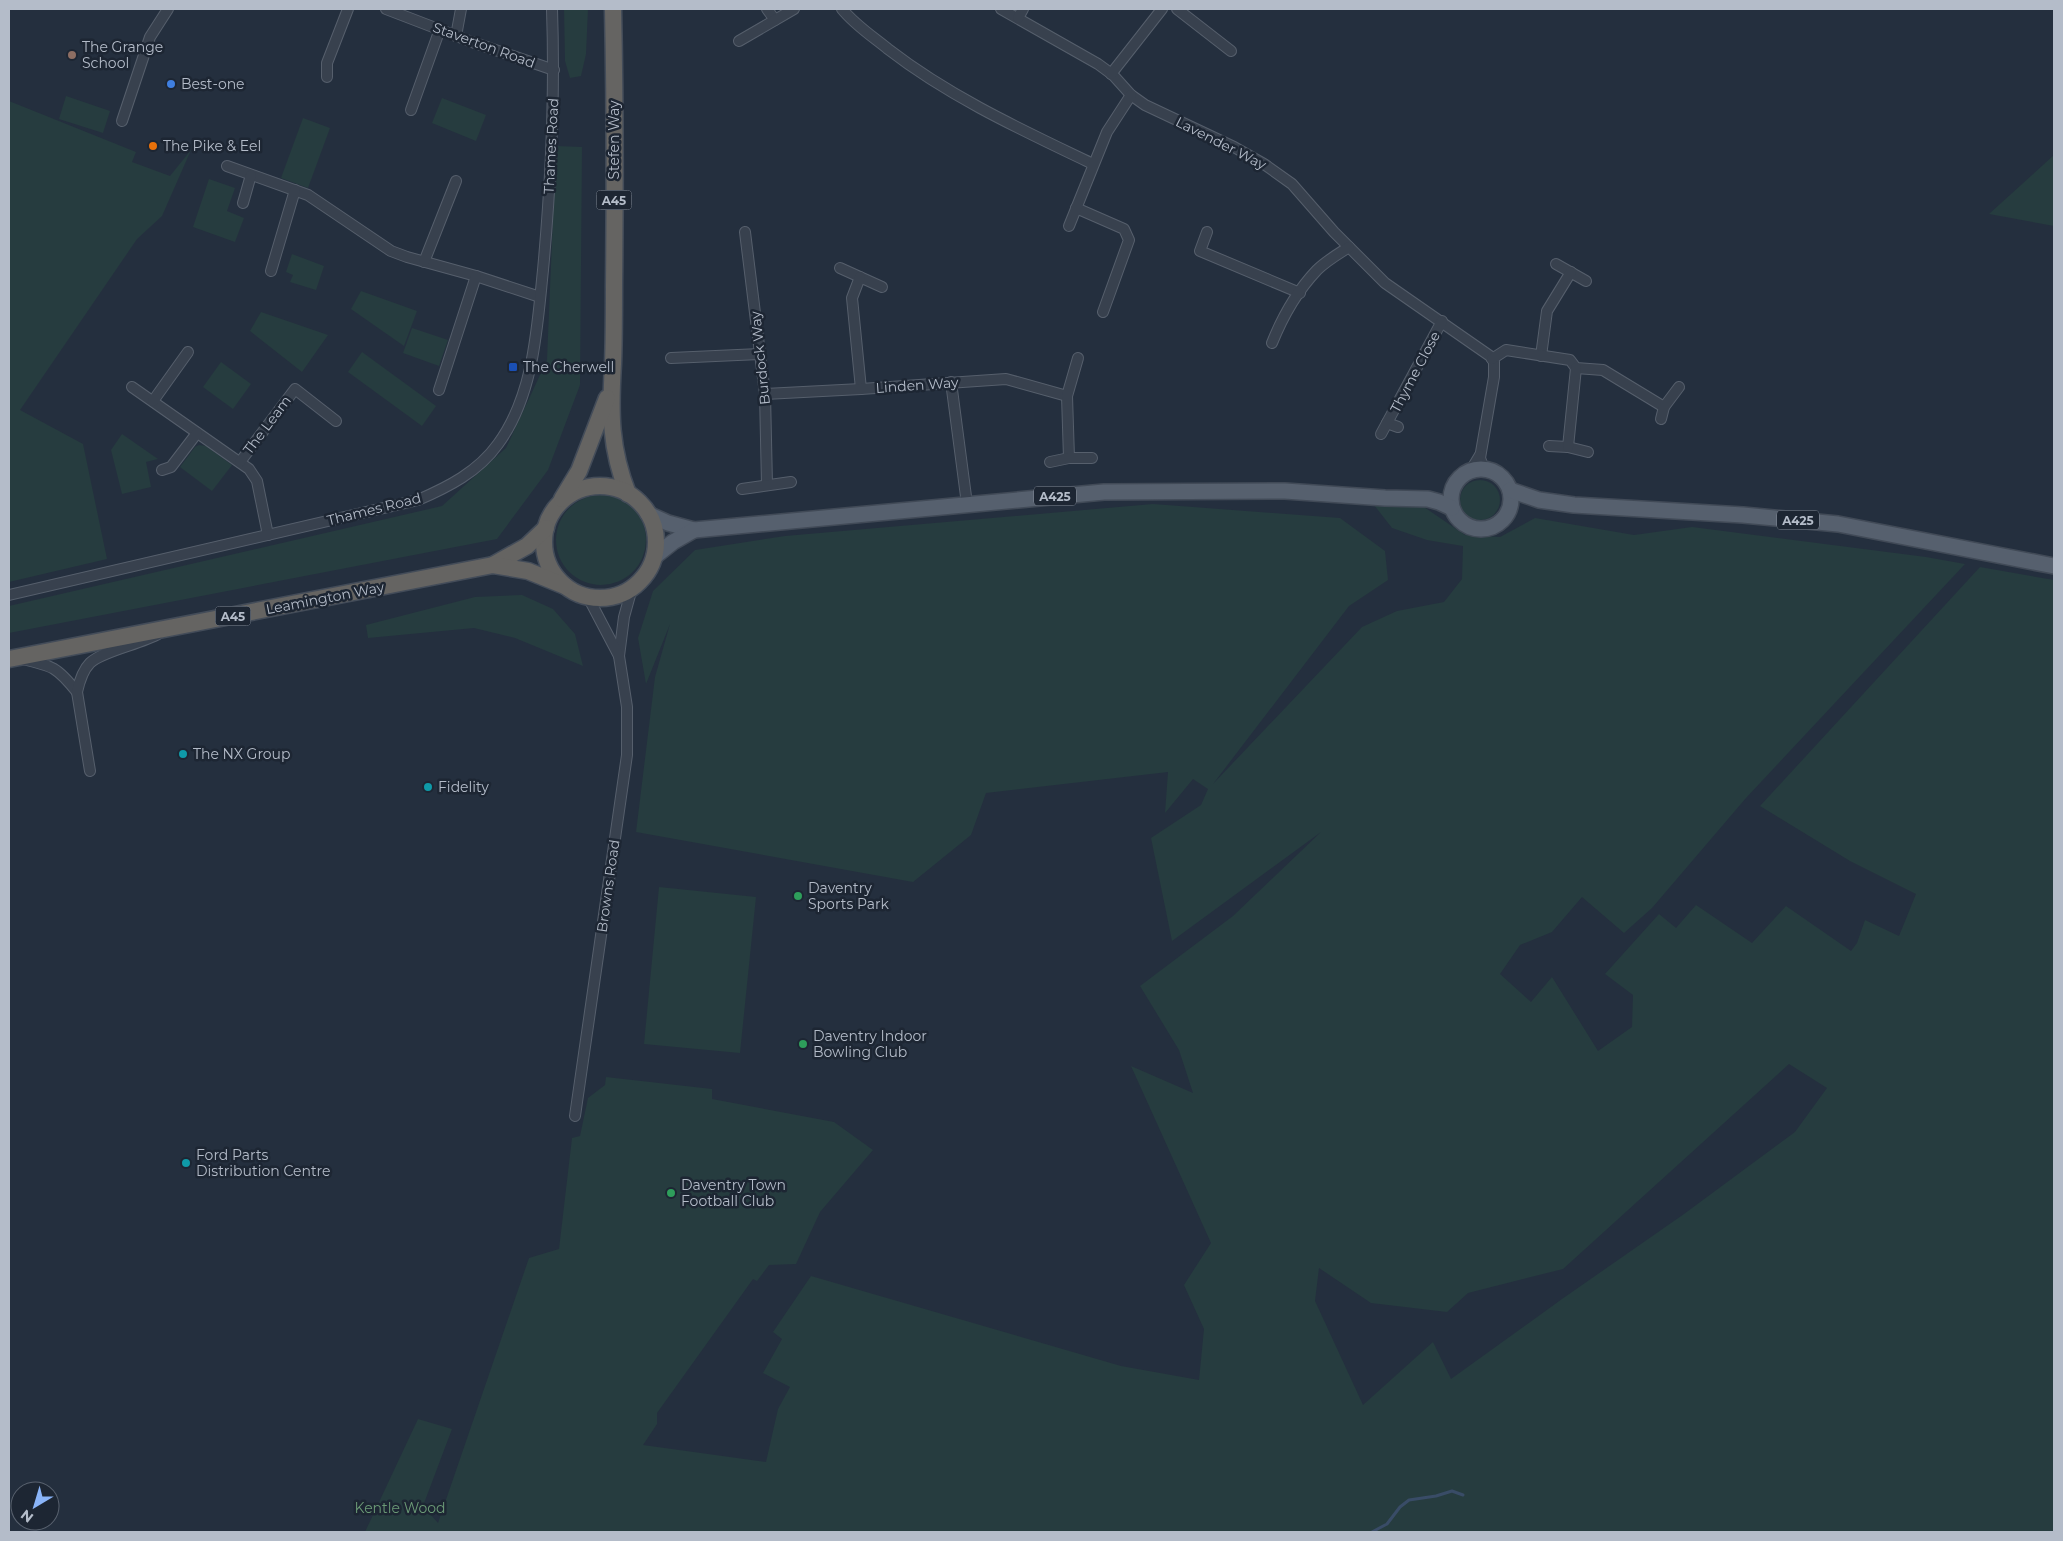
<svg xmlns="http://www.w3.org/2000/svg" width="2063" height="1541" viewBox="0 0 2063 1541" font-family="Montserrat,sans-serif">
<rect width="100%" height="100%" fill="#242f3e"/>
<g fill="#263c3f" fill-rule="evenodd">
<path d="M564,9H588L586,54L581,76L570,78L565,61Z"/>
<path d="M66,96L110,111L103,133L59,119Z"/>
<path d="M442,98L486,115L476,141L432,123Z"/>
<path d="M9,101L136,152L132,162L170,176L191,150L162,216L137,239L20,410L83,444L107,559L9,582Z"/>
<path d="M303,118L330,128L308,188L281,178Z"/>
<path d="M556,146L582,147L580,385L548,470L497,539L9,633V606L442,506L506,448L547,360Z"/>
<path d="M2054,155V226L1989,214Z"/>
<path d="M209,179L235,188L227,211L244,218L235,242L193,227Z"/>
<path d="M292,254L324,266L316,290L290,282L293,275L286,272Z"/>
<path d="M361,291L417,311L404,346L351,309Z"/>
<path d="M261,312L328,335L302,372L250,331Z"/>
<path d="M412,328L448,340L439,366L403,353Z"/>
<path d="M362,352L436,406L422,426L348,372Z"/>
<path d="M221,362L251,384L233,409L203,387Z"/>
<path d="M122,434L158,459L146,462L151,487L122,494L111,450Z"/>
<path d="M199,445L206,446L232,465L212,491L180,467L195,447Z"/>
<circle cx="1480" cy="500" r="20"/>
<circle cx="601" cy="540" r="45"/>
<path d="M1153,504L1340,518L1385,551L1388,580L1349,606L1213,784L1362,627L1397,611L1444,602L1462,579L1463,546L1427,540L1392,528L1374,505L1424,507L1465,535L1500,537L1535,518L1634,535L1692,527L1926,557L1965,564L1746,798L1652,908L1624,933L1582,897L1552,932L1520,945L1500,974L1531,1002L1552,977L1598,1051L1632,1027L1633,995L1605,974L1659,914L1676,928L1696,905L1752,943L1786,906L1851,951L1857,943L1865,920L1899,936L1916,894L1850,861L1760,806L1980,567L2054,580V1532H365L418,1419L452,1429L423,1506L438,1523L529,1258L559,1249L572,1138L580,1136L588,1098L605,1085L606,1077L712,1089V1099L834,1122L873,1150L820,1212L796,1264L769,1265L757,1281L753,1279L657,1413V1424L643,1445L766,1462L778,1409L790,1387L763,1373L782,1339L773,1332L811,1276L1121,1366L1199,1380L1204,1329L1184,1285L1211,1243L1131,1066L1193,1093L1179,1050L1140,986L1233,916L1321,832L1172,941L1151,838L1201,805L1208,789L1193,779L1165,813L1168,772L986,793L971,835L913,882L636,832L655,677L670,624L646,684L638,638L653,591L695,550L785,536ZM1789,1064L1827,1088L1795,1132L1684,1214L1562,1299L1451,1379L1433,1342L1363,1405L1315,1301L1319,1268L1371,1303L1447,1312L1468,1293L1563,1269Z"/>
<path d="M522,595L553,609L575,634L583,666L515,638L474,628L368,638L366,625L475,597Z"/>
<path d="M659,887L756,897L740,1053L644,1044Z"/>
</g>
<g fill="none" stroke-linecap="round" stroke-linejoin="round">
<path stroke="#394c67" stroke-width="3" d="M1372,1532L1387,1524L1400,1507L1409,1500L1436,1496L1452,1491L1463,1495"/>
<g stroke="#565f6c" stroke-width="12">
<g id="minor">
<path d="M386,9L472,42L554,70"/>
<path d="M767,9L775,20"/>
<path d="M842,9C855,25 872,36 888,49C950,97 1022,130 1093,164"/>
<path d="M1001,9L1098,64L1113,75L1131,95L1145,105L1234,147L1264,164L1292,184L1334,232L1385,283L1490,356L1494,362V377L1480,458L1484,469"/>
<path d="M1177,9L1231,51"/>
<path d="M1018,18L1023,9"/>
<path d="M456,36L461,9"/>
<path d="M739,41L794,9"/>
<path d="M1111,74L1162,9"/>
<path d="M327,77V63L348,9"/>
<path d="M411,110L440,29"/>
<path d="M122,121L150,37L168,9"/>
<path d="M227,166L308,195L391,251L407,257L476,276L540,297"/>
<path d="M243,203L251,175"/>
<path d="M1076,208L1124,229L1129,240L1103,312"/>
<path d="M1069,226L1107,132L1131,95"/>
<path d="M745,232L765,394L767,485"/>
<path d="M1207,232L1200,251L1300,293"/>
<path d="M424,262L456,181"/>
<path d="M1556,264L1586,281"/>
<path d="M840,268L882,287"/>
<path d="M271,271L295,190"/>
<path d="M860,277L852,298L861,389"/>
<path d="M1272,343C1282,318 1298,290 1317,270C1326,261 1338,254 1349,247"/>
<path d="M1541,356L1547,311L1571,272"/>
<path d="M671,358L760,354"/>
<path d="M1492,359L1506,350L1570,360L1576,368L1603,370L1664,407"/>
<path d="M951,382L967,504"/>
<path d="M132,387L249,469L257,481L268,535"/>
<path d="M439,390L476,276"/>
<path d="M765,394L861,389L1006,379L1067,396"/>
<path d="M153,401L188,352"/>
<path d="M1661,419L1664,407L1679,387"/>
<path d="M1387,423L1398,427"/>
<path d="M1381,434L1442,321"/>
<path d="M1549,446L1568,447L1588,452"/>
<path d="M1568,447L1576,368"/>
<path d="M1069,458L1067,396L1078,358"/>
<path d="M240,462L295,389L336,421"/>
<path d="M1050,462L1069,458H1092"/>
<path d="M162,470L171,467L197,433"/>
<path d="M1471,470L1480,455"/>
<path d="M742,489L791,482"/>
<path d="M9,595L418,500C448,487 478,472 498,444C534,395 537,328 543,270C551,183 555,96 552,9"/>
<path d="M619,656L624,617L632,588"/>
<path d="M22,659C53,666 57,667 77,692"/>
<path d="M90,771L77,692C79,683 83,670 90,663C102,651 141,644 158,634"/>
<path d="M575,1116L627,755V707L619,656L588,597"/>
</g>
</g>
<g stroke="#414a57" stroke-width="18">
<g id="primary">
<circle cx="1481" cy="499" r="30"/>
<path d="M1510,490L1539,500L1574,505L1743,515L1838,524L2054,566"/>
<path d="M648,514L668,523L694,530L1104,492L1285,491L1385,498L1428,499L1439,502L1452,508"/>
<path d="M654,557L673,542L694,530"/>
</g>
</g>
<g stroke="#434c59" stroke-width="19">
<g id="trunk">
<path d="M613,9C615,101 615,193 614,285C614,311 614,338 613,364C610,413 610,448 628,494"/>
<circle cx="600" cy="542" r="56"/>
<path d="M562,499L579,471L607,398"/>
<path d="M493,565L527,546L546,528"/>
<path d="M9,659L493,565L528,571L565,586"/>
</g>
</g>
<use href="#minor" stroke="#38414e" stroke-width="10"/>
<use href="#primary" stroke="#56606e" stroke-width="15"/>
<use href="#trunk" stroke="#656462" stroke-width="16"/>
</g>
<circle fill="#8d6e63" stroke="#1d2633" stroke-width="2" cx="72" cy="55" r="5"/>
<circle fill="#3f7fe0" stroke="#1d2633" stroke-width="2" cx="171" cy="84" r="5"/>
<circle fill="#e8710a" stroke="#1d2633" stroke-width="2" cx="153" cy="146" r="5"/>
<rect fill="#1a4fb4" stroke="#1d2633" stroke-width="2" x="508" y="362" width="10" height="10" rx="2.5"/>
<g fill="#0f9aa8" stroke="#1d2633" stroke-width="2">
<circle cx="183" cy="754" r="5"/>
<circle cx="428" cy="787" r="5"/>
<circle cx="186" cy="1163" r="5"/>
</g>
<g fill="#2e9e5b" stroke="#1d2633" stroke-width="2">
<circle cx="798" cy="896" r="5"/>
<circle cx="803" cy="1044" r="5"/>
<circle cx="671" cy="1193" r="5"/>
</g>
<g text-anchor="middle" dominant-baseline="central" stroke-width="5" stroke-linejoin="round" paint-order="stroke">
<g fill="#1d2633" stroke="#878f9c" stroke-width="1">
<rect x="596.5" y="190.5" width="35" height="19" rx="4"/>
<rect x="1034" y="486.5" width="42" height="19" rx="4"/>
<rect x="1777" y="510.5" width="42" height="19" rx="4"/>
<rect x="215.5" y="606.5" width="35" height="19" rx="4"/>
</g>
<g font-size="12" font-weight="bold" fill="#b4bcc9">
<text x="614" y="200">A45</text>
<text x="1055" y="496">A425</text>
<text x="1798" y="520">A425</text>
<text x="233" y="616">A45</text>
</g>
<g font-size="14" fill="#b4bcc9" stroke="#1d2633">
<text transform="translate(484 45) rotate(20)">Staverton Road</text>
<text transform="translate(614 140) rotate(-90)">Stefen Way</text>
<text transform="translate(1221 143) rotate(27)">Lavender Way</text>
<text transform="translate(551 146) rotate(-87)">Thames Road</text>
<text transform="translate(760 358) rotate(-96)">Burdock Way</text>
<text transform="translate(1415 372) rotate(-62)">Thyme Close</text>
<text transform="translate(917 385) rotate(-4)">Linden Way</text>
<text transform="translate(267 425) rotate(-53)">The Leam</text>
<text transform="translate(374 509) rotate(-14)">Thames Road</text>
<text transform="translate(325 598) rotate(-11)">Leamington Way</text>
<text transform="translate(608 886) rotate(-82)">Browns Road</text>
</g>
<g font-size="14" fill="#b4bcc9" stroke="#1d2633" text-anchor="start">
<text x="82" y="47">The Grange<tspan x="82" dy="16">School</tspan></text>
<text x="181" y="84">Best-one</text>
<text x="163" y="146">The Pike &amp; Eel</text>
<text x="523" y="367">The Cherwell</text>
<text x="193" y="754">The NX Group</text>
<text x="438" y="787">Fidelity</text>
<text x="808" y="888">Daventry<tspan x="808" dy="16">Sports Park</tspan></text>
<text x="813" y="1036">Daventry Indoor<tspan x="813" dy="16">Bowling Club</tspan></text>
<text x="196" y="1155">Ford Parts<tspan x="196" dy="16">Distribution Centre</tspan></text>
<text x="681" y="1185">Daventry Town<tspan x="681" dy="16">Football Club</tspan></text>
</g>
<g font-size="14" fill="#6b9a76" stroke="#1d2633">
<text x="400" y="1508">Kentle Wood</text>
</g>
</g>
<rect width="2063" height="1541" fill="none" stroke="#b4bcc9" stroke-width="20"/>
<g transform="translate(35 1506) rotate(218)"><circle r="24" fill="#1d2633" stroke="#59626f"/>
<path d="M0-4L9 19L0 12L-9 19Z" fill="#8ab4f8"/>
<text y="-8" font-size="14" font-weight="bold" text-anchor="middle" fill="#b4bcc9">N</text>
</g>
</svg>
